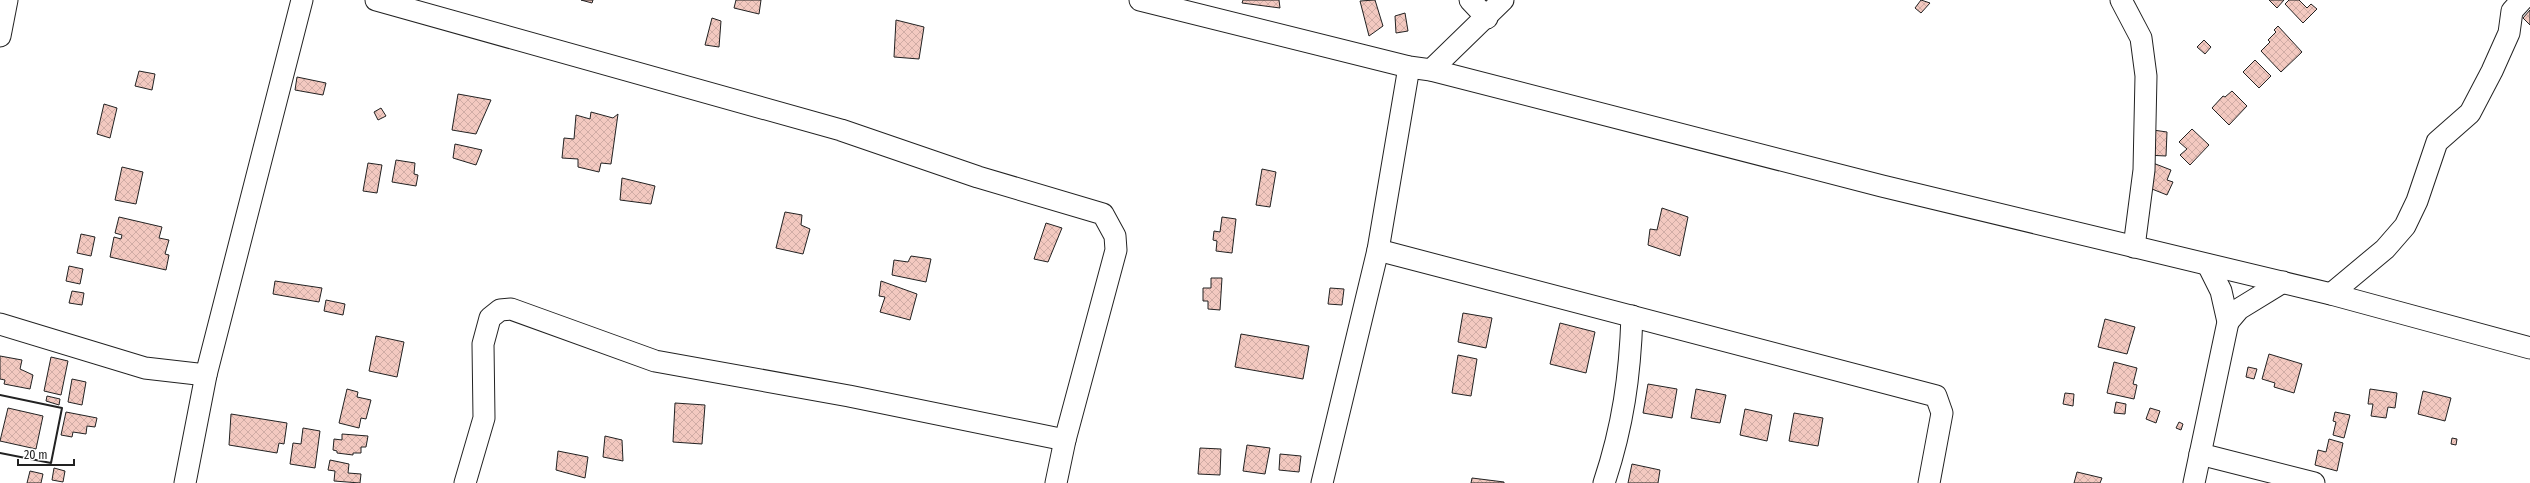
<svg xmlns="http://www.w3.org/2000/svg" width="2530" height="483" viewBox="0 0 2530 483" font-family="'Fira Sans Condensed',sans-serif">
<defs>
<pattern id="building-cross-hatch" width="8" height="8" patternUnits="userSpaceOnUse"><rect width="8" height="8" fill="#f3c9c0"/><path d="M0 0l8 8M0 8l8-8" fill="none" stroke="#d0aca5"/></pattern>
</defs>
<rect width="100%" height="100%" fill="#fff"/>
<g fill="url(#building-cross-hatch)" stroke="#222">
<path d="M581,0H593L592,3Z"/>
<path d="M736,0H761L759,14L734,8Z"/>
<path d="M1243,0H1279L1280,8L1242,3Z"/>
<path d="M1375,0L1383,26L1369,36L1360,1Z"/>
<path d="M1921,0L1930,3L1921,13L1915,8Z"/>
<path d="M2269,0H2284L2277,8Z"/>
<path d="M2289,0H2299L2307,8L2311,4L2317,9L2303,23L2285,4Z"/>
<path d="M2530,10V25L2523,18Z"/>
<path d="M1405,13L1408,31L1396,33L1395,16Z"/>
<path d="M712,18L721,21L719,47L705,45Z"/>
<path d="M896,20L924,27L919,59L894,57Z"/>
<path d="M2278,26L2302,52L2281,72L2261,51L2270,42L2268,40L2276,32L2274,30Z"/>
<path d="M2204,40L2211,47L2205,54L2197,47Z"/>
<path d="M2255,60L2271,76L2259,88L2243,72Z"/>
<path d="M139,71L155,74L152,90L135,86Z"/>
<path d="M297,77L326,83L323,95L295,90Z"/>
<path d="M2232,91L2247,106L2229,125L2212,108L2223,96L2225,97Z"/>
<path d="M458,94L491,100L476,134L452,130Z"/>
<path d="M104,104L117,108L110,138L97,134Z"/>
<path d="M381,108L386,116L378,120L374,112Z"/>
<path d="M591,112L613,118L618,114L611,164L601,163L599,172L578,167V159L562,158L564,138L574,139L576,115L590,119Z"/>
<path d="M2146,129L2167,132L2166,156L2146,155Z"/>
<path d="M2192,129L2209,145L2190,165L2180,155L2187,149L2179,142Z"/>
<path d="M455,144L482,150L476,165L453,158Z"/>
<path d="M396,160L415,163L414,174L418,175L416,186L392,182Z"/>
<path d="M368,163L382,165L377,193L363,191Z"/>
<path d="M2153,163L2171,170L2167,180L2173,182L2167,195L2147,187Z"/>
<path d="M122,167L143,172L136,204L115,200Z"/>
<path d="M1262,169L1276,172L1270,207L1256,205Z"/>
<path d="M622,178L655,186L651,204L620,200Z"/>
<path d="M1662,208L1688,217L1680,256L1648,245L1650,229L1657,230Z"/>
<path d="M785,212L802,215L801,225L810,229L803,254L776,248Z"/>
<path d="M119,217L162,227L159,238L169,240L165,254L169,255L166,270L110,257L114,237L121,239L122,235L115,233Z"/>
<path d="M1222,217L1236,219L1232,253L1216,251L1217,241L1213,240L1214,231L1220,232Z"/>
<path d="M1046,223L1062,228L1048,262L1034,259Z"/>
<path d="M81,234L95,237L91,256L77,253Z"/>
<path d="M911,256L931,259L926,282L892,275L894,260L908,262Z"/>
<path d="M69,266L83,269L80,284L66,281Z"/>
<path d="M1211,278H1222L1220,310L1208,309V301H1203V288H1211Z"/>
<path d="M275,281L322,288L319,302L273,294Z"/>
<path d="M881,281L917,294L910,320L880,312L885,297L879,296Z"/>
<path d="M1330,288L1344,289L1342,305L1328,304Z"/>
<path d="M72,291L84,293L82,305L69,303Z"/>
<path d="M326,300L345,304L343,315L324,311Z"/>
<path d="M1463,313L1492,318L1486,348L1458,342Z"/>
<path d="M2105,319L2135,327L2127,354L2098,347Z"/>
<path d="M1560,323L1595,332L1586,373L1550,364Z"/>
<path d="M1241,334L1309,346L1303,379L1235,367Z"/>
<path d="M376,336L404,342L397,377L369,371Z"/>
<path d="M2269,354L2302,364L2294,393L2274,387L2275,383L2262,379Z"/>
<path d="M1458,355L1477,359L1471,396L1452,393Z"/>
<path d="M0,356L22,360L20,369L33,375L30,389L4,384L5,380L0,379Z"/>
<path d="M51,357L68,361L61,395L44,391Z"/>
<path d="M2114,362L2137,368L2133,384L2137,385L2134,399L2107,393Z"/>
<path d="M2248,367L2257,369L2254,379L2246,377Z"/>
<path d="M72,379L86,382L82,405L68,402Z"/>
<path d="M1648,384L1677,389L1672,418L1643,413Z"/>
<path d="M347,389L358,392L357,397L371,400L366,419L361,418L359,428L339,423Z"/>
<path d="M1696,389L1726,395L1720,423L1691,418Z"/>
<path d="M2370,389L2397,393L2395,408L2388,407L2386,418L2371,416L2373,404H2368Z"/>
<path d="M2423,391L2451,398L2445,421L2418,414Z"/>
<path d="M2065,393L2074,394L2073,406L2063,404Z"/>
<path d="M47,396L60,399L59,405L46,401Z"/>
<path d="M2116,402L2126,404L2125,414L2114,413Z"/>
<path d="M675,403L705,405L702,444L673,442Z"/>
<path d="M8,408L43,416L36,449L0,441Z"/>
<path d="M2150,408L2160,411L2156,423L2146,419Z"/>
<path d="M1745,409L1772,415L1767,441L1740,435Z"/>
<path d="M66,412L97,418L95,427L87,426L86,434L73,432L72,437L61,435Z"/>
<path d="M2335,412L2350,415L2344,438L2333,435L2336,422L2333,421Z"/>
<path d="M1794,413L1823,418L1818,446L1789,441Z"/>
<path d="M231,414L287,423L284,444L279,443L277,453L229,445Z"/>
<path d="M2179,422L2183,424L2181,430L2176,428Z"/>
<path d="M303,428L320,431L315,468L290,464L293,443L301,444Z"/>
<path d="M342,434L368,436L366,447H361V453H353V455L337,453V451L333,450L334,439L342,440Z"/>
<path d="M605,436L622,440L623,461L603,457Z"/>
<path d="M2452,438L2457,439L2456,445L2451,444Z"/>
<path d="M2329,439L2343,443L2337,471L2315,465L2318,450L2326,452Z"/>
<path d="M1247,445L1270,448L1265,474L1243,471Z"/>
<path d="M1200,448L1221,449L1220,475L1198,474Z"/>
<path d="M558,451L588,457L585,478L556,470Z"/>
<path d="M1280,454L1301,456L1299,472L1279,470Z"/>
<path d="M330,460L349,464L348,473L361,474L360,483L334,481L335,471L328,470Z"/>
<path d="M1632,464L1660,470L1658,483H1628Z"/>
<path d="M54,468L65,471L63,482L52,480Z"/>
<path d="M30,471L43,474L41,483H27Z"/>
<path d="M2077,472L2102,478L2100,483H2074Z"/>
<path d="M1472,478L1504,482V483H1471Z"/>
</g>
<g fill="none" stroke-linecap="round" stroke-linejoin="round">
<g stroke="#222" stroke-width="23">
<g id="minor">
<path d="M376,0L841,130L978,177L1103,214L1115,236L1116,250L1065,440L1056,483"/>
<path d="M1140,0L1409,67L1431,70L1882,186L2331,294L2530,348"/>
<path d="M1470,0L1487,18"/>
<path d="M2121,0L2141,38L2146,76L2144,170L2134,247"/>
<path d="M0,36L7,0"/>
<path d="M1431,70L1503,0"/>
<path d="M1378,250L1936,396L1942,413L1929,483"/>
<path d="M2331,294L2385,249L2405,226L2417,201L2437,142L2470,113L2492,71L2509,33L2512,11L2522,0"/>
<path d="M2228,322L2239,309L2283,282"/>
<path d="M0,324L145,368L206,375"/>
<path d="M2200,454L2314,483"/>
<path d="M185,483L206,375L302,0"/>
<path d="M465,483L484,418L483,344L490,318L500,310L511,309L655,361L849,396L1065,440"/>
<path d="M1322,483L1378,250L1409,67"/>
<path d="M1604,483C1623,426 1630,376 1632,316"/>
<path d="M2194,483L2228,322L2221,291L2208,265"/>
</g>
</g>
<use href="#minor" stroke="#fff" stroke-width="21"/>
<path stroke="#222" stroke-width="2" d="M0,395L62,408L51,463L0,453"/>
</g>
<path d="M18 459v6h56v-6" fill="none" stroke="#222222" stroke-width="2"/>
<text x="24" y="459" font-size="12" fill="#222222" stroke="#ffffff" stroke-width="3" paint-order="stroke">20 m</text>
</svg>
